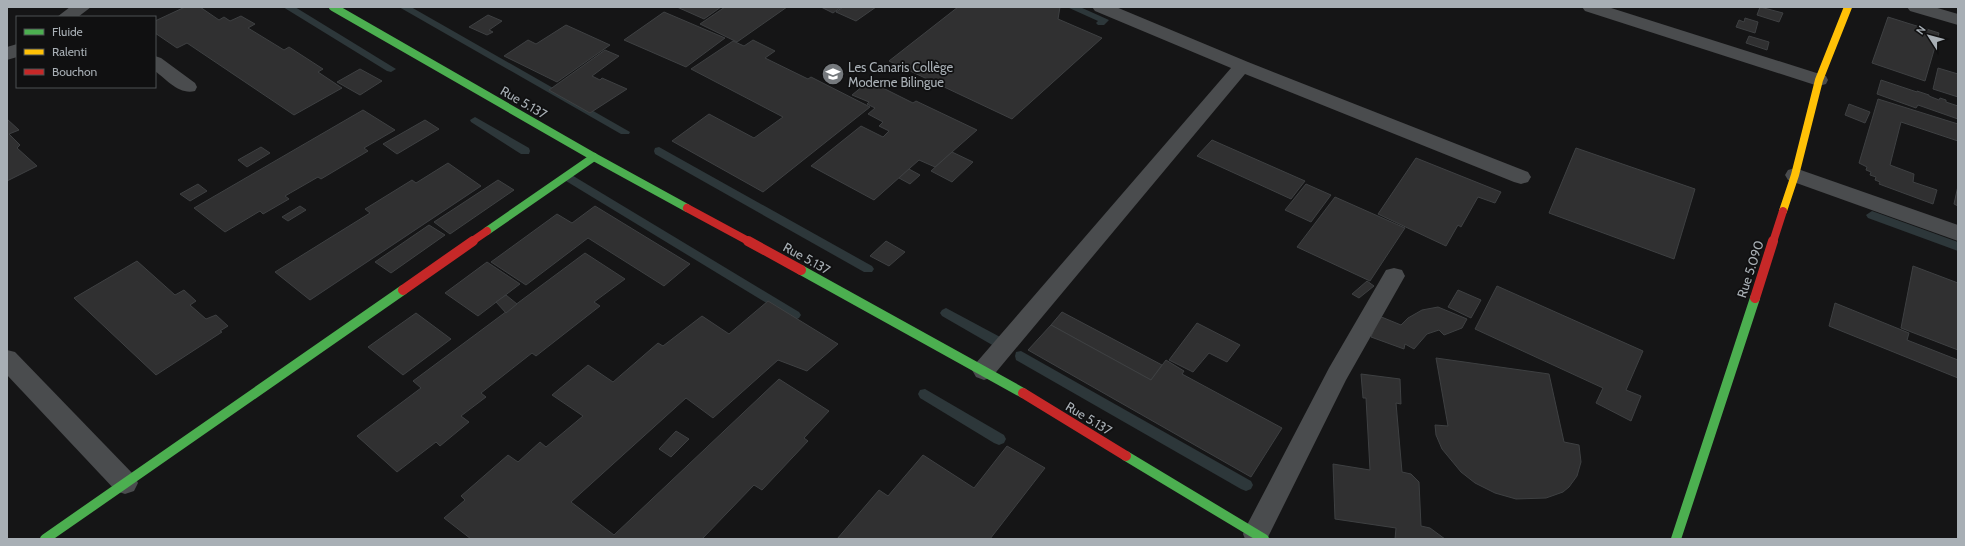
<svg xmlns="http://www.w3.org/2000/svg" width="1965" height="546" viewBox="0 0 1965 546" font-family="Cabin,sans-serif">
<rect width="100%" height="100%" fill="#151516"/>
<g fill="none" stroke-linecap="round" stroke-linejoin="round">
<g fill="#2d373a" fill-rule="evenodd">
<path d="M283,7H295L396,69L391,72L387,71Z"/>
<path d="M399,7H411L630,132L629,134H621Z"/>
<path d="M1067,7H1080L1109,20L1104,25H1098L1096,23L1098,21Z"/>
<path d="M475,117L529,148L530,151L529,154H521L471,122L470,120Z"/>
<path d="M659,147L872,266L874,269L872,272H864L655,154L654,151L655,148Z"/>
<path d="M570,174L799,312L801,315L799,318L795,320L791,318L566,181L564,178L566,175Z"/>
<path d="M1872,211L1958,242V251L1868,218L1866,215Z"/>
<path d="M946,308L1002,338L1004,342L1002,346L998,347L994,346L942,316L940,313L942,310Z"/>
<path d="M1021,351L1251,481L1253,485L1251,489L1246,491L1241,489L1016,360L1015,356L1016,352Z"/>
<path d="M925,389L1004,435L1006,439L1004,443L999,445L994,443L920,398L918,394L920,390Z"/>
</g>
</g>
<g fill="#303031" stroke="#3e4042">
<path d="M185,7H200L219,20L224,17L230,21L241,16L255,24L248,28L284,50L289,47L323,69L318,72L342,88L294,115L187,43L177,48L155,33V21Z"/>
<path d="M677,7H721L704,19Z"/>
<path d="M725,7H787L737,42L700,24Z"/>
<path d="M821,7H841L833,13Z"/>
<path d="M843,7H876L856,21L836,12Z"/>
<path d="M958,7H1060L1058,19L1102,38L1012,119L889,61Z"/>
<path d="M1760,7L1783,13L1779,22L1757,15Z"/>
<path d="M664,12L725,38L686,67L624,40Z"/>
<path d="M488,15L502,21L489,30L493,32L487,35L469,27Z"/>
<path d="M1888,17L1939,33L1925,81L1872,63Z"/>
<path d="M1745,18L1758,22L1755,33L1736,27L1739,20L1744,22Z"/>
<path d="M566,25L610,45L557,82L504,56L528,40L536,44Z"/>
<path d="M1749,36L1769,42L1767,50L1746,43Z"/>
<path d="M753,40L775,51L765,58L808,79L811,77L870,107L763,192L672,141L709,114L754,138L783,117L691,69L733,41L744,46Z"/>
<path d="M605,50L619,56L592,76L600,80L602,78L627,89L590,113L549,90Z"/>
<path d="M1938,68L1958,74V97L1933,89Z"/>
<path d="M360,69L382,81L360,95L337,82Z"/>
<path d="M1881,80L1917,92V91L1929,95V96L1939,100L1940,98L1946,100V102L1958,106V119L1918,105L1916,108L1877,94Z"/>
<path d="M869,81L913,103L916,101L977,130L935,167L919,160L874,200L811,166L861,126L883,137L889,131L879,126L883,122L868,114L875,108L867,104L869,102L852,95Z"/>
<path d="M1878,99L1958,124V141L1901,122L1890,165L1914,174L1913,182L1937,190L1933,204L1879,184L1880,182L1875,180L1876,177L1870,175L1871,172L1866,170L1867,167L1859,163Z"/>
<path d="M1849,104L1870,112L1865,123L1845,115Z"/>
<path d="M363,110L395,130L364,148L368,151L321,179L318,177L285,196L289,199L263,214L260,211L225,232L194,208Z"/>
<path d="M7,119L19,130L9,134L20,145L17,148L37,166L7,181Z"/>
<path d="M425,120L439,129L397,154L383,144Z"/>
<path d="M1212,140L1305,181L1291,199L1197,156Z"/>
<path d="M261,147L270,153L247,167L238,160Z"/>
<path d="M1576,148L1695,189L1674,259L1549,213Z"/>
<path d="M952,152L973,162L952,182L931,171Z"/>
<path d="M1416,158L1501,192L1495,203L1478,197L1461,227L1458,225L1446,246L1378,214Z"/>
<path d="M448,163L481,186L310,300L275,272L370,213L365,209L412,180L416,183Z"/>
<path d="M909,169L920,175L910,184L899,178Z"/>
<path d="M498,180L514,190L450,234L434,222Z"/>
<path d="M198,184L207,191L190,201L180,194Z"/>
<path d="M1306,184L1331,195L1311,222L1285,210Z"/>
<path d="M1958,186V206L1954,204Z"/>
<path d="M1335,197L1405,228L1370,281L1297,247Z"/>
<path d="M300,206L306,210L288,221L282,217Z"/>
<path d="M595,206L690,264L664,286L588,238L526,285L491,262L557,214L572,223Z"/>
<path d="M429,225L445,235L391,273L375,262Z"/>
<path d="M886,241L905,252L889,266L870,256Z"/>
<path d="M585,253L625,279L594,302L600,306L536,356L532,353L481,393L486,397L461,416L469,422L440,446L436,442L397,472L357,436L421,388L413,381Z"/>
<path d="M137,261L175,295L184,290L196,301L190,305L206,319L216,315L228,326L220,331L222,332L156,375L74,298Z"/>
<path d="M487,262L520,284L478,316L445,293Z"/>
<path d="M1913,266L1958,283V350L1901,328Z"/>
<path d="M1367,281L1374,286L1359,298L1352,294Z"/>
<path d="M1497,286L1643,351L1626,390L1641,396L1631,421L1596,403L1603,388L1475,329Z"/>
<path d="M1458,290L1481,300L1471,318L1448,307Z"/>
<path d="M506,295L517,304L506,313L496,302Z"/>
<path d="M768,301L838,344L807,371L778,360L713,418L686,398L571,502L614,535L779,379L829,411L804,438L808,441L762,490L754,485L702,539H471L444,518L465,500L461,496L508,455L518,462L540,442L546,447L583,416L552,395L588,365L613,382L658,343L663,346L702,316L729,334Z"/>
<path d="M1835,303L1909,333L1907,340L1958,360V378L1829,326Z"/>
<path d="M1438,307L1467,319L1462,328L1444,335L1439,330L1427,334L1414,349L1405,344L1404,349L1371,337L1379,316L1401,325L1408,318L1422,310Z"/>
<path d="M1062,312L1162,365L1151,380L1051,325Z"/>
<path d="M416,313L451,339L403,375L368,347Z"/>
<path d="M1197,323L1240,345L1227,362L1209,353L1193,372L1169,360Z"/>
<path d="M1051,325L1151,380L1166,360L1184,371L1182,374L1282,428L1251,477L1028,350Z"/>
<path d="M1436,358L1549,374L1564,442L1579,445L1581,462L1577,476L1569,487L1563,492L1546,498L1516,499L1495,493L1475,483L1461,472L1442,449L1436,435L1435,425L1448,426Z"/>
<path d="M1361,374L1400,379L1401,404L1396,403L1402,472L1411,474L1419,482L1421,526L1430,528L1445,539H1395L1396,528L1335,519L1333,464L1370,470L1366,398H1363Z"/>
<path d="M676,431L689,439L671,457L659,449Z"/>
<path d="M1007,446L1045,468L990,539H837L879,490L888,496L923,455L974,488Z"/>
</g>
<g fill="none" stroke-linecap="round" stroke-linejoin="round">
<path fill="#4a4c4e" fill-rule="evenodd" d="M1394,268L1402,270L1405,276L1346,380L1267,539H1245L1243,534L1247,525L1329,368L1386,270Z"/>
<g fill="#4a4c4e" fill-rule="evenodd">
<path d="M70,7H91L78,17H57Z"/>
<path d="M1092,7H1116L1248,62L1528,172L1531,177L1528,182L1521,184L1514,182L1245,74L992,377L984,380L976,377L972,370L976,363L1231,68L1095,11Z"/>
<path d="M1582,7H1608L1826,76L1828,80L1826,84L1819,86L1812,84L1585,11Z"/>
<path d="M1907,7H1934L1958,14V25L1910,11Z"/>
<path d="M17,44V57L7,60V47Z"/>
<path d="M155,56L161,58L195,83L197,87L195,91C179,95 167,80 155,71Z"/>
<path d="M1795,168L1958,225V241L1788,180L1785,175L1788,170Z"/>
<path d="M7,350L15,352L134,475L138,483L134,491L125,494L116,491L7,375Z"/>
</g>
<g stroke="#4caf50" stroke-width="8">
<path d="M333,7L594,157L687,208"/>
<path d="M487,231L594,157"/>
</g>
<g stroke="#4caf50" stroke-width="10">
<path d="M801,270L1023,393"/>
<path d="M1126,456L1264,539"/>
<path d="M45,539L403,290"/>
<path d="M1676,539L1755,298"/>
</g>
<path stroke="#ffc107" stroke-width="8" d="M1783,211L1795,175L1819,80L1848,7"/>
<g stroke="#c62828" stroke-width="8">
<path d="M687,208L750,242"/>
<path d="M471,242L487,231"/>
<path d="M1773,242L1783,211"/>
</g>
<g stroke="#c62828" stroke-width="10">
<path d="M748,241L801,270"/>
<path d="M403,290L473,241"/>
<path d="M1755,298L1773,241"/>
<path d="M1023,393L1126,456"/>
</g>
</g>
<defs>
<g id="school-disc" transform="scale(1.15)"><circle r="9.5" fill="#75797d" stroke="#101011"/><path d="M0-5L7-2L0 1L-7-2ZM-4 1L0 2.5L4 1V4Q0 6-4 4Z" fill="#fff"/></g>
</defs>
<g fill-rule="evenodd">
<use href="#school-disc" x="833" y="74"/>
</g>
<g text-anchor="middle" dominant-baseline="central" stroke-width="3.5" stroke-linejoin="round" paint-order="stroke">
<g font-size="13" fill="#a8afb5" stroke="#101011" text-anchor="start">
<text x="848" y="67">Les Canaris Collège<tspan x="848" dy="15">Moderne Bilingue</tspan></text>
</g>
<g font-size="13" fill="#a8afb5" stroke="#101011">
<text transform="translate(524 102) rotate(30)">Rue 5.137</text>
<text transform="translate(807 258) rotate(29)">Rue 5.137</text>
<text transform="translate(1750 269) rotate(-72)">Rue 5.090</text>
<text transform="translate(1089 418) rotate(31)">Rue 5.137</text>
</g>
</g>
<rect width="1965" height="546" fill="none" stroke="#a8afb5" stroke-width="16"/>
<rect x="16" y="16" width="140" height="72" fill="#101011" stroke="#4d5053"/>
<rect x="24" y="29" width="20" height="6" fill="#4caf50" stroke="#4d5053"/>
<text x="52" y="36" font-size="12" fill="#a8afb5">Fluide</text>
<rect x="24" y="49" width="20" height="6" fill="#ffc107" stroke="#4d5053"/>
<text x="52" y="56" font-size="12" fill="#a8afb5">Ralenti</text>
<rect x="24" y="69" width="20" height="6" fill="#c62828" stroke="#4d5053"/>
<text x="52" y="76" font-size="12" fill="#a8afb5">Bouchon</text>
<g transform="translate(1929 36) rotate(306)" stroke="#101011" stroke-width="3" paint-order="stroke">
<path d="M0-3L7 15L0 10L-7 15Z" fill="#a8afb5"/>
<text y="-6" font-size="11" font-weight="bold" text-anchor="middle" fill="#a8afb5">N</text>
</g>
</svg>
